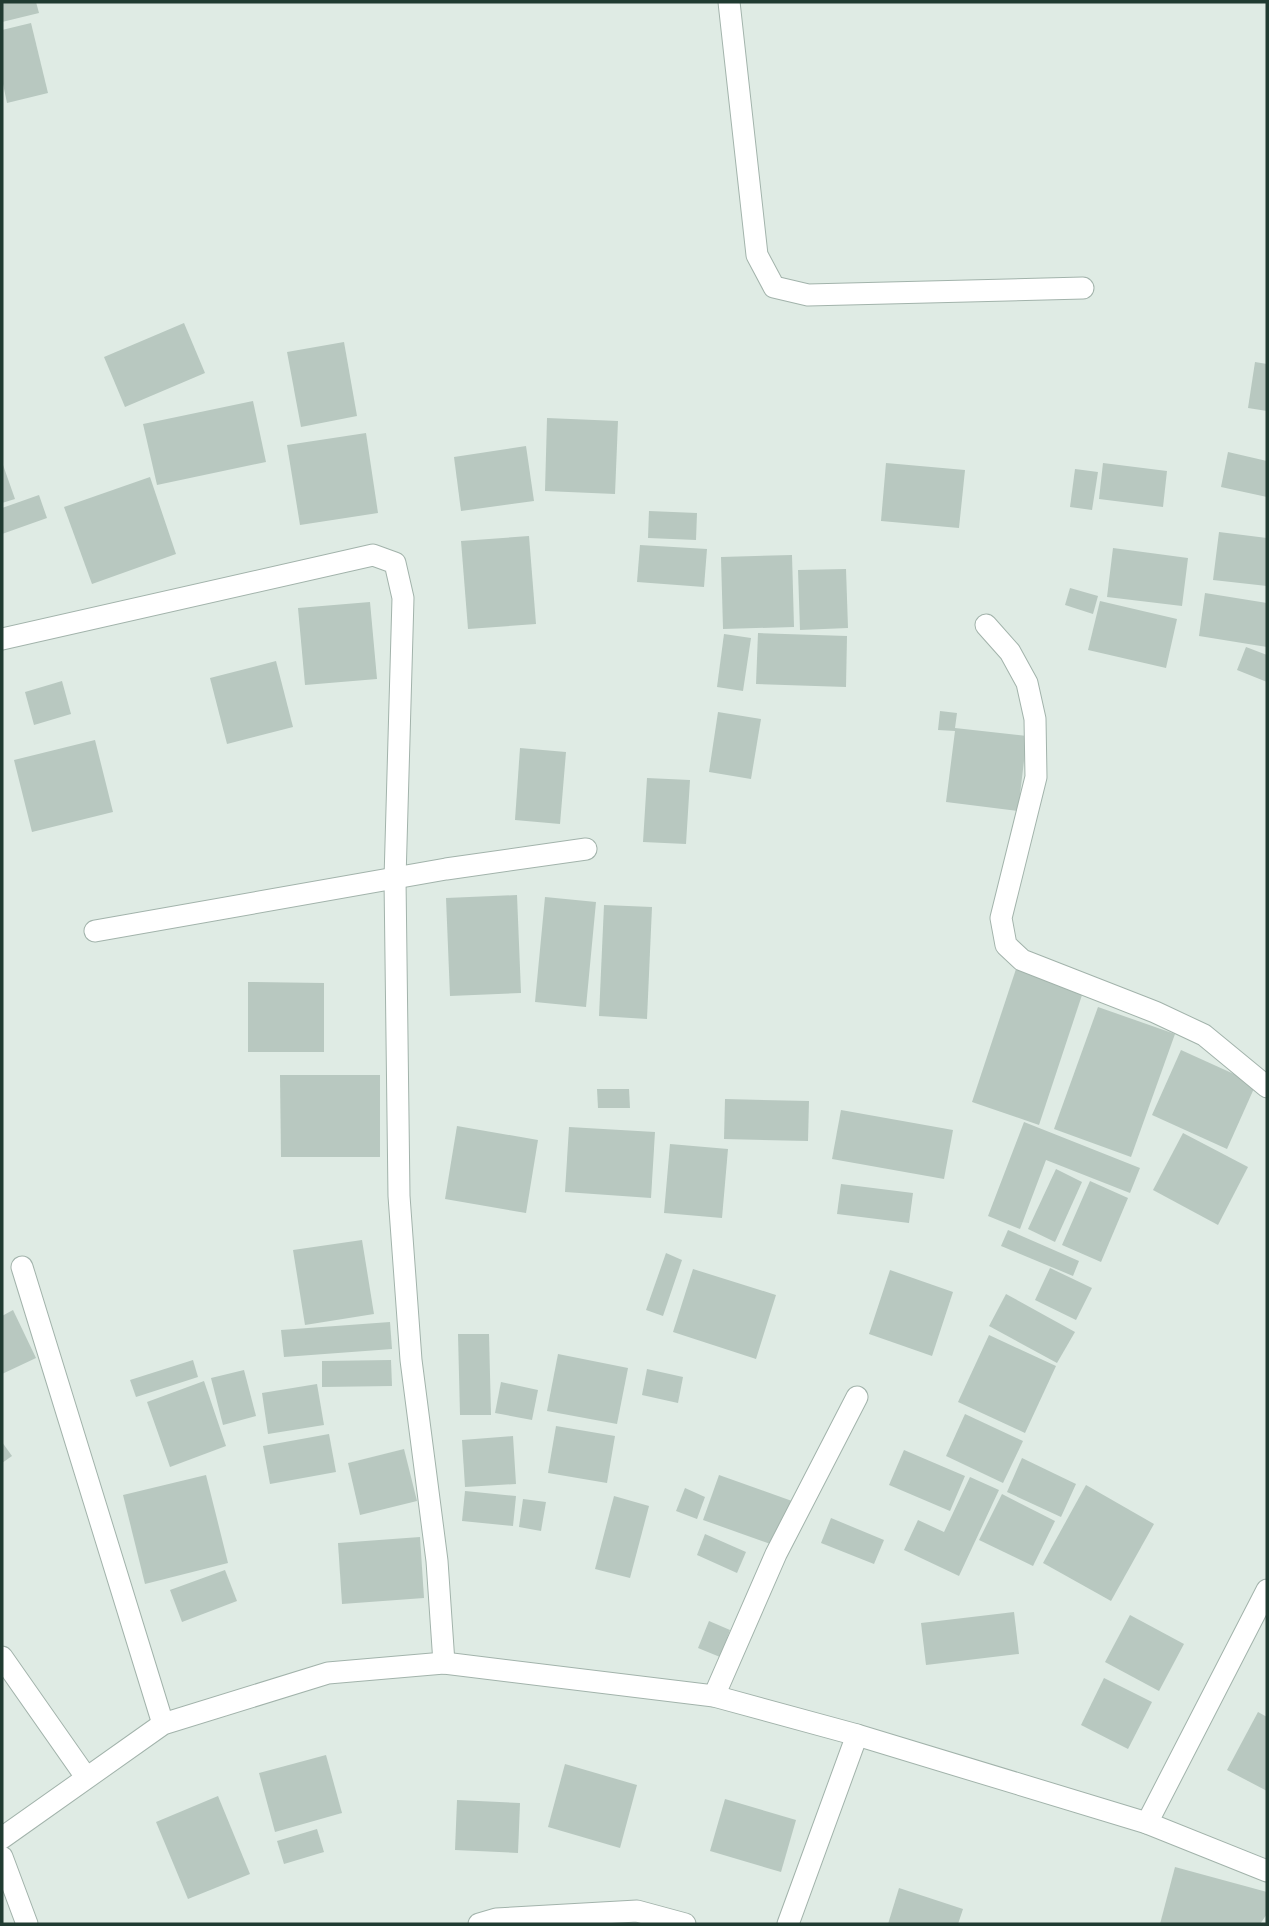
<svg xmlns="http://www.w3.org/2000/svg" width="1269" height="1926" viewBox="0 0 1269 1926" font-family="Arial,sans-serif">
<rect width="100%" height="100%" fill="#dfebe4"/>
<g fill="#b8c8c0">
<path d="M2,2H36L39,13L2,22Z"/>
<path d="M31,23L48,93L7,103L2,79V30Z"/>
<path d="M184,323L205,373L125,407L104,357Z"/>
<path d="M344,342L357,416L301,427L287,352Z"/>
<path d="M1255,362L1267,364V411L1248,408Z"/>
<path d="M253,401L266,462L157,485L143,424Z"/>
<path d="M547,418L618,421L615,494L545,491Z"/>
<path d="M366,433L378,513L300,525L287,445Z"/>
<path d="M526,446L534,501L461,511L454,457Z"/>
<path d="M1228,452L1267,461V497L1221,487Z"/>
<path d="M2,462L15,499L2,503Z"/>
<path d="M886,463L965,470L959,528L881,521Z"/>
<path d="M1103,463L1167,471L1163,507L1099,499Z"/>
<path d="M1075,469L1098,472L1092,510L1070,507Z"/>
<path d="M150,477L176,554L92,584L64,507Z"/>
<path d="M39,495L47,518L2,534V508Z"/>
<path d="M649,511L697,513L696,540L648,538Z"/>
<path d="M1219,532L1267,538V586L1213,580Z"/>
<path d="M529,536L536,624L468,629L461,541Z"/>
<path d="M640,545L707,549L704,587L637,582Z"/>
<path d="M1113,548L1188,558L1182,606L1107,597Z"/>
<path d="M792,555L794,627L723,629L721,557Z"/>
<path d="M846,569L848,628L800,630L798,570Z"/>
<path d="M1070,588L1098,596L1093,614L1065,605Z"/>
<path d="M1205,593L1267,603V647L1199,636Z"/>
<path d="M1100,601L1177,619L1166,668L1088,650Z"/>
<path d="M370,602L377,679L305,685L298,608Z"/>
<path d="M758,633L847,636L846,687L756,684Z"/>
<path d="M724,634L751,638L743,691L717,687Z"/>
<path d="M1246,647L1267,655V682L1237,670Z"/>
<path d="M276,661L293,727L227,744L210,678Z"/>
<path d="M62,681L71,714L34,725L25,692Z"/>
<path d="M940,711L957,713L955,728L1027,736L1018,811L946,802L955,731L938,730Z"/>
<path d="M718,712L761,719L751,779L709,772Z"/>
<path d="M95,740L113,812L32,832L14,760Z"/>
<path d="M520,748L566,752L560,824L515,820Z"/>
<path d="M647,778L690,780L686,844L643,842Z"/>
<path d="M517,895L521,993L450,996L446,898Z"/>
<path d="M545,897L596,902L586,1007L535,1002Z"/>
<path d="M604,905L652,907L647,1019L599,1016Z"/>
<path d="M1016,969L1083,992L1039,1125L972,1102Z"/>
<path d="M248,982L324,983V1052H248Z"/>
<path d="M1098,1007L1175,1034L1131,1157L1054,1129Z"/>
<path d="M1181,1050L1256,1084L1227,1149L1152,1115Z"/>
<path d="M280,1075H380V1157H281Z"/>
<path d="M597,1089H629L630,1108H598Z"/>
<path d="M725,1099L809,1101L808,1141L724,1139Z"/>
<path d="M841,1110L953,1130L944,1179L832,1159Z"/>
<path d="M1024,1122L1140,1168L1130,1193L1046,1160L1020,1229L988,1216Z"/>
<path d="M457,1126L538,1140L526,1213L445,1199Z"/>
<path d="M569,1127L655,1132L651,1198L565,1192Z"/>
<path d="M1183,1133L1248,1167L1218,1225L1153,1190Z"/>
<path d="M670,1144L728,1149L722,1218L664,1213Z"/>
<path d="M1056,1169L1082,1182L1055,1242L1028,1229Z"/>
<path d="M1090,1181L1128,1198L1101,1262L1062,1245Z"/>
<path d="M841,1184L913,1193L909,1223L837,1214Z"/>
<path d="M1008,1230L1079,1261L1073,1276L1001,1246Z"/>
<path d="M362,1240L374,1314L305,1325L293,1250Z"/>
<path d="M666,1253L682,1260L663,1316L646,1310Z"/>
<path d="M1050,1268L1092,1288L1076,1320L1035,1300Z"/>
<path d="M693,1269L776,1295L756,1359L673,1332Z"/>
<path d="M890,1270L953,1292L932,1356L869,1334Z"/>
<path d="M1006,1294L1075,1332L1057,1363L989,1326Z"/>
<path d="M13,1310L36,1358L2,1374V1316Z"/>
<path d="M390,1322L392,1349L284,1357L281,1330Z"/>
<path d="M458,1334H489L491,1415H460Z"/>
<path d="M989,1335L1056,1366L1025,1433L958,1402Z"/>
<path d="M558,1354L628,1368L617,1424L547,1411Z"/>
<path d="M193,1360L198,1377L136,1397L130,1380Z"/>
<path d="M391,1360L392,1386L322,1387V1361Z"/>
<path d="M647,1369L683,1377L678,1403L642,1395Z"/>
<path d="M244,1370L256,1416L223,1425L211,1378Z"/>
<path d="M204,1381L226,1446L170,1467L147,1402Z"/>
<path d="M501,1382L538,1390L532,1420L495,1413Z"/>
<path d="M317,1384L324,1425L268,1434L262,1393Z"/>
<path d="M965,1414L1023,1441L1003,1483L946,1456Z"/>
<path d="M556,1426L615,1436L607,1483L548,1473Z"/>
<path d="M329,1434L336,1472L270,1484L263,1446Z"/>
<path d="M513,1436L516,1484L465,1487L462,1440Z"/>
<path d="M2,1442L12,1456L2,1463Z"/>
<path d="M404,1449L417,1501L360,1515L348,1463Z"/>
<path d="M904,1450L965,1476L950,1511L889,1485Z"/>
<path d="M1022,1458L1076,1484L1061,1517L1007,1492Z"/>
<path d="M206,1475L228,1563L145,1584L123,1495Z"/>
<path d="M719,1475L792,1501L776,1546L703,1520Z"/>
<path d="M970,1477L999,1490L959,1576L904,1550L918,1520L944,1532Z"/>
<path d="M1086,1485L1154,1524L1111,1601L1043,1563Z"/>
<path d="M685,1488L705,1497L697,1519L676,1511Z"/>
<path d="M465,1491L516,1496L513,1526L462,1521Z"/>
<path d="M1002,1494L1055,1521L1033,1566L979,1540Z"/>
<path d="M614,1496L649,1506L630,1578L595,1569Z"/>
<path d="M523,1499L546,1502L541,1531L519,1527Z"/>
<path d="M831,1518L884,1540L874,1564L821,1543Z"/>
<path d="M705,1534L746,1552L737,1573L697,1555Z"/>
<path d="M420,1537L424,1598L342,1604L338,1543Z"/>
<path d="M225,1570L237,1601L182,1622L170,1590Z"/>
<path d="M1014,1612L1019,1654L926,1665L921,1623Z"/>
<path d="M1130,1615L1184,1644L1159,1691L1105,1662Z"/>
<path d="M709,1621L730,1630L720,1657L698,1648Z"/>
<path d="M1104,1678L1152,1702L1128,1749L1081,1725Z"/>
<path d="M1258,1712L1267,1717V1791L1227,1770Z"/>
<path d="M326,1755L342,1813L275,1832L259,1773Z"/>
<path d="M565,1764L637,1785L620,1848L548,1827Z"/>
<path d="M218,1796L250,1874L188,1899L156,1822Z"/>
<path d="M725,1799L796,1820L781,1872L710,1851Z"/>
<path d="M457,1800L520,1803L518,1853L455,1850Z"/>
<path d="M317,1829L324,1852L284,1864L277,1841Z"/>
<path d="M1175,1867L1267,1892V1914L1260,1924H1160Z"/>
<path d="M899,1888L963,1909L958,1924H888Z"/>
</g>
<g fill="none" stroke-linecap="round" stroke-linejoin="round">
<g stroke="#a2b3ab" stroke-width="23">
<g id="minor">
<path d="M729,2L757,255L774,287L808,295L1083,288"/>
<path d="M986,625L1010,652L1027,683L1035,719L1036,777L1001,918L1006,945L1022,960L1155,1012L1204,1035L1267,1087"/>
<path d="M2,639L373,555L395,563L403,598L395,879L399,1196L411,1360L437,1561L444,1663"/>
<path d="M95,931L446,869L586,849"/>
<path d="M22,1267L163,1724"/>
<path d="M2,1657L86,1777"/>
<path d="M714,1696L776,1554L857,1397"/>
<path d="M1147,1823L1267,1590"/>
<path d="M2,1838L163,1724L328,1673L444,1663L714,1696L857,1735L1147,1823L1267,1871"/>
<path d="M2,1857L27,1924"/>
<path d="M479,1924L496,1919L637,1911L685,1924"/>
<path d="M788,1924L857,1735"/>
</g>
</g>
<use href="#minor" stroke="#fff" stroke-width="21"/>
</g>
<rect width="1269" height="1926" fill="none" stroke="#203b31" stroke-width="7"/>
</svg>
